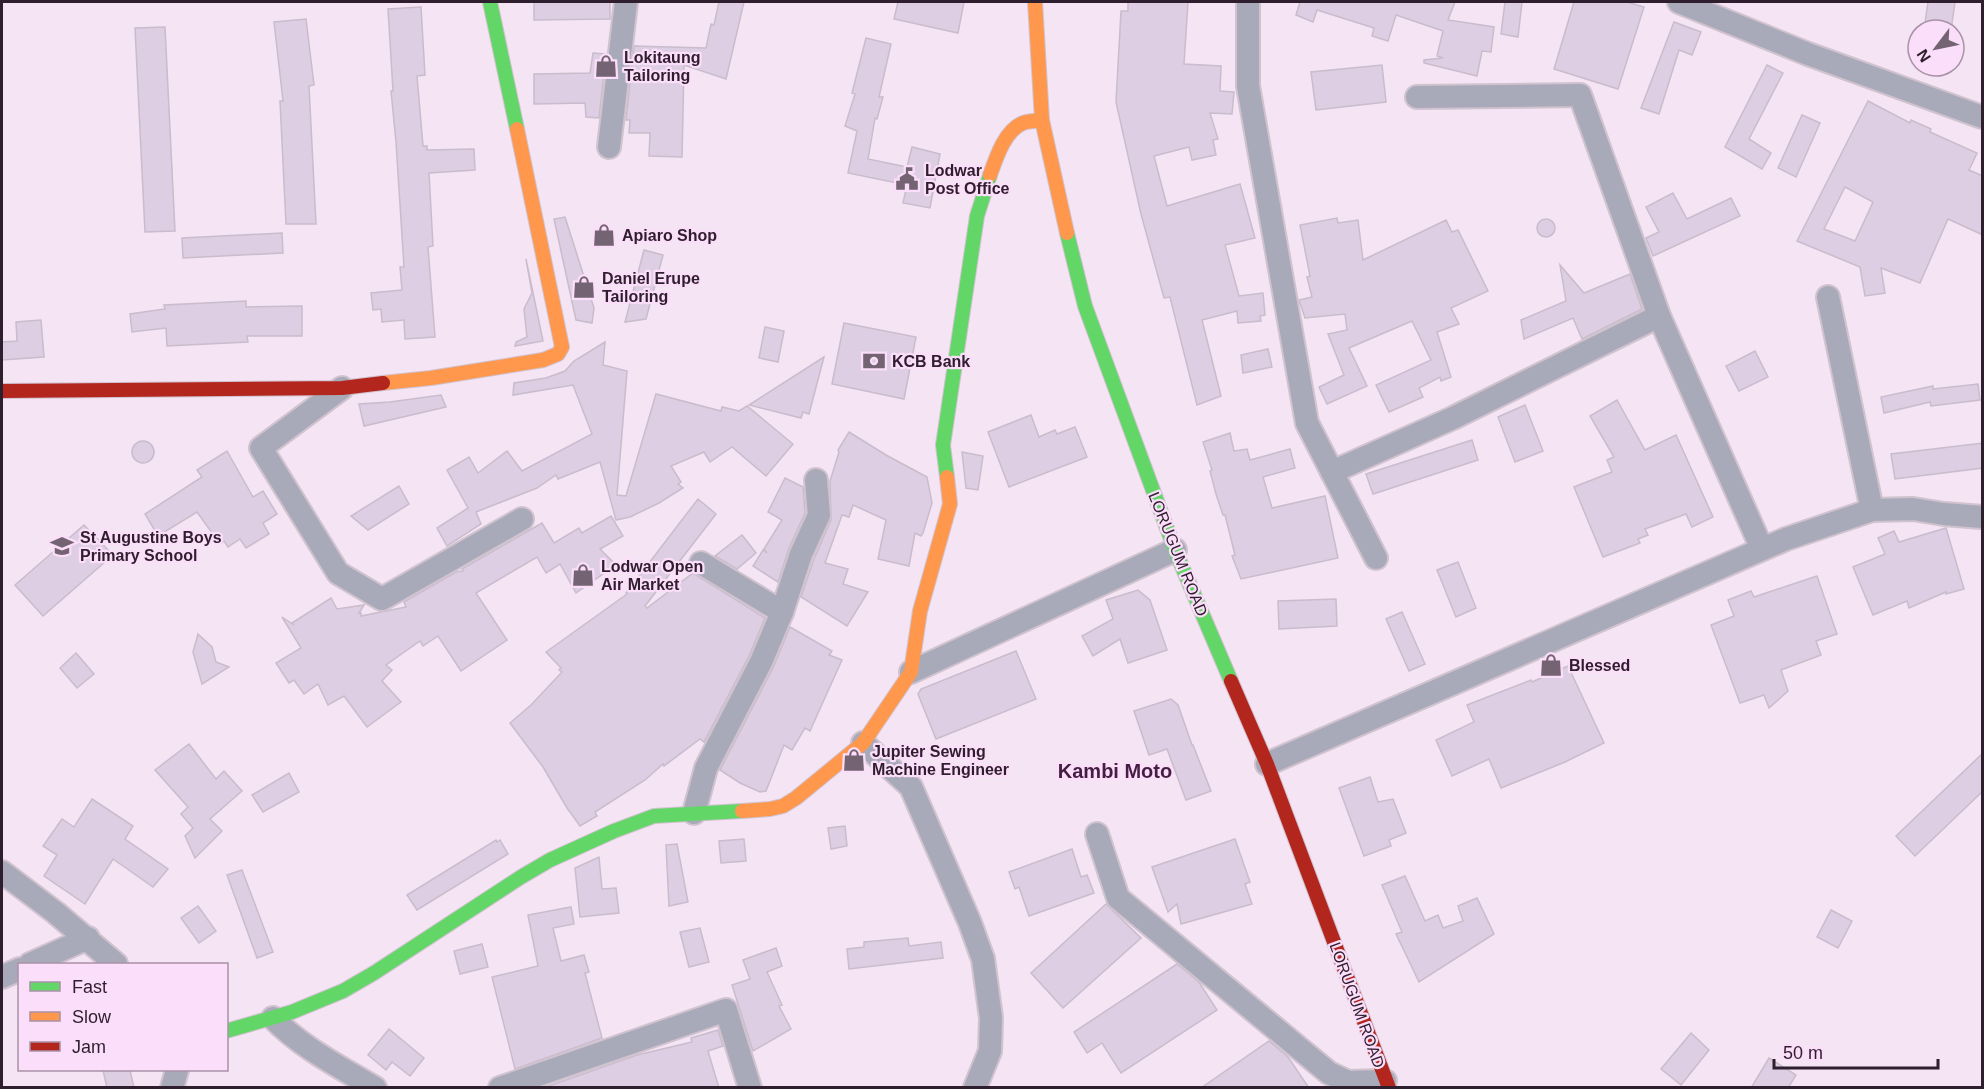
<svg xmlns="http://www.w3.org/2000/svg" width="1984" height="1089" viewBox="0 0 1984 1089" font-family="Arial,sans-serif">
<rect width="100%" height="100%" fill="#f5e4f3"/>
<g fill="#ddcee3" stroke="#c9bccc" stroke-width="1.5" fill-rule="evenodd">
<path d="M534,2H610V19L534,20Z"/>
<path d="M719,2H744L726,79L684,65L682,157L649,156L650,133H629L630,120H626L634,46L706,48L711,24L714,25Z"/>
<path d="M898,2H964L958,33L894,19Z"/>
<path d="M1128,2H1188L1184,64L1221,66L1220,91L1234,92L1232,114L1210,113L1218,139L1213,140L1216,155L1192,160L1189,147L1154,156L1167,206L1240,184L1255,238L1225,245L1239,296L1263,293L1265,315L1260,316L1261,321L1238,323L1237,311L1202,320L1221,396L1197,405L1170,297L1164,298L1141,214L1116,102L1121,11H1128Z"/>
<path d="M1300,2H1455L1448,20L1494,27L1491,52L1482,51L1477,76L1424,63V60L1443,58L1437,56L1443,31L1396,15L1388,41L1372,36L1374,28L1317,10L1313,22L1296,15Z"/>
<path d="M1505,2H1522L1518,37L1501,34Z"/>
<path d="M1574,2H1627L1644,7L1618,89L1554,69Z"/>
<path d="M1928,2H1955L1951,30H1924Z"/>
<path d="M421,7L425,75L417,76L423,146H427V150L474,149L475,170L429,173L433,246L428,247L435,337L405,339L404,320L382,322L381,309L373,310L371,293L402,290L400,267H404L396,142L391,91H393L388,9Z"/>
<path d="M306,19L314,85L309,86L316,224H286L280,101H283L274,22Z"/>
<path d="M1674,22L1701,32L1692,55L1679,50L1659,114L1641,108Z"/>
<path d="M165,27L175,231L145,232L135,28Z"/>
<path d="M866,38L891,44L879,97H883L877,119L875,118L868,159L907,167L912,147L940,154L930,208L903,203L907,185L848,173L857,131L845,126L855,94L852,93Z"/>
<path d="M593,53L606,54L599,118L586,117L585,103L534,104V74L590,73Z"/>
<path d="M1382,65L1386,102L1316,110L1311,72Z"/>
<path d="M1767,65L1783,73L1749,139L1771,153L1762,169L1725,147Z"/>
<path d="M1868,101L1910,123L1911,120L1931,129L1930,132L1977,153L1969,170L1983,176V235L1948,219L1920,283L1881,268L1885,293L1865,296L1860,267L1797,241ZM1845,187L1873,202L1855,241L1824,229Z"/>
<path d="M1802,115L1820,123L1796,177L1778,168Z"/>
<path d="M1673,193L1687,219L1731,198L1740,216L1653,256L1646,238L1659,232L1646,207Z"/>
<path d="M565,217L594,308L592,323L576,320L554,219Z"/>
<path d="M1337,218L1338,223L1358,220L1363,260L1446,220L1452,232L1458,230L1488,291L1451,308L1459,324L1437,332L1451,377L1441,381L1440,377L1419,388L1423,397L1389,412L1376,385L1431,360L1412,321L1349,348L1367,386L1327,404L1319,387L1344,375L1328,334L1347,330L1345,314L1305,318L1299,300L1312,297L1307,277L1310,276L1300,225Z"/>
<circle cx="1546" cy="228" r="9"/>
<path d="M282,233L283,253L183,258L182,238Z"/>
<path d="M644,250L663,255L646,319L625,322Z"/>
<path d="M526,259L543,341L515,346L516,342L527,337L524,309L532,293Z"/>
<path d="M1560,265L1584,293L1630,274L1642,309L1582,339L1573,318L1524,339L1521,320L1566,301Z"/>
<path d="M246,301V307L302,306V336H247L248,342L167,346L166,328L132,332L130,314L165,309L164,305Z"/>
<path d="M41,320L44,357L2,360V342L17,341L16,322Z"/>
<path d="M844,323L916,337L904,399L832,384Z"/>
<path d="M765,327L784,331L778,362L759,358Z"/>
<path d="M605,342L603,365L627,371L617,495L626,496L656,394L721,411L722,407L739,411L747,406L793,444L766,476L732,447L710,462L704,452L671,466L681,482L678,484L683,488L659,503L630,517L616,520L600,462L558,479L556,475L537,488L476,512L481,524L447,546L437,528L468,508L447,470L469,457L478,473L507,451L522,471L592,434L573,385L513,395L514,383L546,378L565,371L574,361Z"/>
<path d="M1268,349L1272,367L1243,373L1241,355Z"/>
<path d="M1755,351L1768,377L1739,391L1726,366Z"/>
<path d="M824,357L809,414L803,412L801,418L749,405Z"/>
<path d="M1978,384L1980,400L1931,406L1930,402L1884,413L1881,397L1933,386V389Z"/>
<path d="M441,395L446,407L364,426L359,404L390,402Z"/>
<path d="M1617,400L1645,450L1676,435L1713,517L1692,527L1686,514L1645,529L1648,535L1638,539L1640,543L1603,557L1574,487L1612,472L1607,460L1614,457L1590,416Z"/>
<path d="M1525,405L1543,451L1515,462L1498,417Z"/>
<path d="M1031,415L1039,437L1055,430L1057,434L1075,427L1087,457L1009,487L988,432Z"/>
<path d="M849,432L886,455L927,477L932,503L923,533L921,536L915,533L909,566L878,559L886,520L853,505L849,517L842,515L825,563L848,569L843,584L868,592L847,626L801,597L814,559L831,520L830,481L839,452L838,450Z"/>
<path d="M1230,433L1234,451L1247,449L1250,460L1290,449L1295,468L1263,477L1272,508L1325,496L1338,558L1241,579L1232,556L1235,555L1225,515H1223L1216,494L1210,471L1212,470L1203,442Z"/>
<path d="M1472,440L1478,460L1373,494L1366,474Z"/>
<circle cx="143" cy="452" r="11"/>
<path d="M1983,443V468L1895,479L1891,454Z"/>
<path d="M227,451L253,497L263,491L277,514L263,523L269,534L246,548L240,539L228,547L224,541L220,544L197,512L158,536L145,514L202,477L197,470Z"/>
<path d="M962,452L983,456L978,490L966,488Z"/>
<path d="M785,478L803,487L805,513L789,548L778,582L753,566L763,550L767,553L764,549L782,520L768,512Z"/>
<path d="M399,486L409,504L368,530L351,516Z"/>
<path d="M698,499L716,514L645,606L647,608L693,573L765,618L749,656L704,742L700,739L664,766L663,764L645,780L595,812L597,816L580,826L567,808L543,767L510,723L531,705L562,672L559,670L561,668L546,652L627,594L626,593Z"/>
<path d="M611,516L623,536L600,549L616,565L576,593L560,564L546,573L537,557L476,593L507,640L461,671L438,636L423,646L420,641L386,665L392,670L382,681L401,702L367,727L344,696L328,705L318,684L304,694L294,680L289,683L276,663L301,648L282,617L294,625L292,623L331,598L337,609L364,605L359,613H361V616L406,607L404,602L456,572L463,571L462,569L542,523L554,543L579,528L582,533Z"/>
<path d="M84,525L113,555L43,616L15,585Z"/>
<path d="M1946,528L1964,589L1946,594V592L1909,608L1907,601L1873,615L1853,567L1885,554L1878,538L1894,531L1899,542Z"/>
<path d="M742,535L756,553L737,569L715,556Z"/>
<path d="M1458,562L1476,608L1456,617L1437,570Z"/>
<path d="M1817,576L1837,634L1816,641L1821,655L1781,670L1788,691L1769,708L1764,695L1740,703L1711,625L1734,616L1728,600L1751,591L1754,597Z"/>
<path d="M1138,590L1150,600L1167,650L1128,663L1120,639L1093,656L1082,636L1113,619L1106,600Z"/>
<path d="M1336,599L1337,626L1279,629L1278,601Z"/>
<path d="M1402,612L1425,664L1409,671L1386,619Z"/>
<path d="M790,627L832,651L829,655L842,660L810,731L805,728L792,750L784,745L766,791L760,792L740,783L720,770L773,668Z"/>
<path d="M198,634L212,647L216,662L229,667L202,684L193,652Z"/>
<path d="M1016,651L1036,699L936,739L918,694L921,689Z"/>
<path d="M76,653L94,674L77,688L60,668Z"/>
<path d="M1568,666L1604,743L1565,762L1501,788L1489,759L1452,776L1436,740L1474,722L1467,705L1531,680L1532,682Z"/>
<path d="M1171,699L1178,705L1192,745H1193L1211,791L1186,800L1167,749L1149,755L1134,711Z"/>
<path d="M189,744L216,779L224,771L242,791L210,819L222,831L195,858L185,836L193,828L181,814L188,807L155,770Z"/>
<path d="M1983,753V791L1915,856L1896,836Z"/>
<path d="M289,773L299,792L263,812L252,795Z"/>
<path d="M1370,777L1378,802L1393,799L1406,833L1389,840L1391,846L1364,856L1339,788Z"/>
<path d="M92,799L133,826L125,839L168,869L153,887L113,859L85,904L44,876L57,855L43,846L62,819L74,827Z"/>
<path d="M845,826L847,846L831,849L828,828Z"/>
<path d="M744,839L746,861L721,863L719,841Z"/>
<path d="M1235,839L1250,882L1245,884L1252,904L1181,924L1177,904L1168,912L1152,867Z"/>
<path d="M496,840L497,842L500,840L508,854L417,910L407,895Z"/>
<path d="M677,844L688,902L669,906L666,845Z"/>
<path d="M1072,849L1081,877L1087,875L1094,893L1029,916L1019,887L1015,889L1009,872Z"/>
<path d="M599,857L602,889L616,888L619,913L580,917L575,868Z"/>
<path d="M242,870L273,952L257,958L227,875Z"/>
<path d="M1405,876L1425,921L1438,915L1443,928L1463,921L1458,906L1477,898L1494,934L1419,982L1396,934L1402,932L1382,885Z"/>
<path d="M1106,904L1141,938L1063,1008L1031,973Z"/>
<path d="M198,906L216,931L199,943L181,918Z"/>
<path d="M571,907L574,924L553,928L561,961L584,955L589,972L585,973L602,1038L515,1069L492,977L538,966L528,915Z"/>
<path d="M1831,910L1852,921L1838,948L1817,937Z"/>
<path d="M700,928L709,962L689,967L680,932Z"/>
<path d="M908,938L909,946L941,942L943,958L849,969L847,949L864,947V942Z"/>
<path d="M482,944L488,967L460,974L454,951Z"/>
<path d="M776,948L782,966L767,972L782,1005L779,1006L791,1029L753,1051L732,985L750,979L743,960Z"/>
<path d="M1177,964L1199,982L1217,1010L1121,1073L1102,1043L1087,1053L1074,1032Z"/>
<path d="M389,1029L424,1058L410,1076L392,1062L386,1070L368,1055Z"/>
<path d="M718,1030L723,1046L708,1051L719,1088H543L637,1055L692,1042L691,1038Z"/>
<path d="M1691,1033L1709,1050L1681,1085L1661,1069Z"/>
<path d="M1269,1041L1288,1057L1309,1088H1201Z"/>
<path d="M1769,1058L1796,1075L1788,1088H1751Z"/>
<path d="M103,1070H130L134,1088H107Z"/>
</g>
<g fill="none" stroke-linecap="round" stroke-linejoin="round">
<g stroke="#d0c2cf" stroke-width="26">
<g id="street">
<path d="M1248,2V86L1307,423L1376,558"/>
<path d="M1679,2L1808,54L1982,117"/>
<path d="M1417,97L1580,95L1659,316L1762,549"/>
<path d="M609,147L626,2"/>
<path d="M1828,297L1872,510"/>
<path d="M342,388L261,448L338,573L382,599L522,519"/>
<path d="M1332,472L1453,418L1659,316"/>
<path d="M701,563L782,612"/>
<path d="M911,672L1175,550"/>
<path d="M863,743L911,787L970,923L983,959L991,1018L990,1051L975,1088"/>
<path d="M1267,764L1786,539L1872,510L1913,509L1944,514L1982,517"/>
<path d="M694,813L706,768L761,662L782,612L801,554L819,515L816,480"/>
<path d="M1097,834L1118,898L1329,1073L1348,1082L1385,1081"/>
<path d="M2,872L56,913L116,964"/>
<path d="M30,964L88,938"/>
<path d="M2,977L20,969"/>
<path d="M273,1018C302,1048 340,1067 375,1088"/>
<path d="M172,1088L177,1070"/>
<path d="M500,1088L726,1010L750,1088"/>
</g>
</g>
<g stroke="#d0c2cf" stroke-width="16">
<g id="fast">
<path d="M490,2L517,129"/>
<path d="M1067,233L1085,306L1175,550L1231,681"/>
<path d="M947,477L943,445L977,216L990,175"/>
<path d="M226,1031L292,1012L343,991L374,973L521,877L550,860L614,831L654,816L742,811"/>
</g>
</g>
<g stroke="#d0c2cf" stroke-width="16">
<g id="slow">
<path d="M1035,2L1042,120L1067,233"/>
<path d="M990,175C996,158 1005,130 1023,123C1029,121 1036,121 1042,120"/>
<path d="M383,383L431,378L543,360L558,354L562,347L517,129"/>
<path d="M742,811L770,809L783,806L796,798L863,743L911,672L920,611L950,504L947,477"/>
</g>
</g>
<g stroke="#d0c2cf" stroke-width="16">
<g id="jam">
<path d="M2,391L342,388L383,383"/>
<path d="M1231,681L1267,764L1389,1088"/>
</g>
</g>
<use href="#street" stroke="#a8aab9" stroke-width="22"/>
<use href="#fast" stroke="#63d668" stroke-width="14"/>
<use href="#slow" stroke="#ff974d" stroke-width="14"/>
<use href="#jam" stroke="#b3261e" stroke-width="14"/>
</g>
<defs>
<g id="shop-bare" transform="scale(1.8)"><path d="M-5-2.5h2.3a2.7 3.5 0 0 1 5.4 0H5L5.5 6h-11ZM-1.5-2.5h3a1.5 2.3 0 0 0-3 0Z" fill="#746373" stroke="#fbdef9" stroke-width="2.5" paint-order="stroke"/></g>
<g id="civic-bare" transform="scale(1.8)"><path d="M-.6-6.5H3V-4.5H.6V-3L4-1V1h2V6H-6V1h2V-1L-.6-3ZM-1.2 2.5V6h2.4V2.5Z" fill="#746373" stroke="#fbdef9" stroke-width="2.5" paint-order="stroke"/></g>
<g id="bank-bare" transform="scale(1.8)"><path d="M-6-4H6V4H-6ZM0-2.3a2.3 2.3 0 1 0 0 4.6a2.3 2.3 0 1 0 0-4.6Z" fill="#746373" stroke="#fbdef9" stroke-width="2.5" paint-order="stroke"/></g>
<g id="school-bare" transform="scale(1.8)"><path d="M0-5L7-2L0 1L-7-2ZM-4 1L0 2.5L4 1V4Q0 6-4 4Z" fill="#746373" stroke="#fbdef9" stroke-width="2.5" paint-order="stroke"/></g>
</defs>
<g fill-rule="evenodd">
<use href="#shop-bare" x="606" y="66"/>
<use href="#civic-bare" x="907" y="179"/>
<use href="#shop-bare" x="604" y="235"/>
<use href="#shop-bare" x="584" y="287"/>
<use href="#bank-bare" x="874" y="361"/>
<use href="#school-bare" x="62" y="546"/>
<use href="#shop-bare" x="583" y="575"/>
<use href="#shop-bare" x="1551" y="665"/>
<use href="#shop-bare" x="854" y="760"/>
</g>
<g text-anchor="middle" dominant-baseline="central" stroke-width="4.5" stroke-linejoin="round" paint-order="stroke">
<g font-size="16" font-weight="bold" fill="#2f1e2e" stroke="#fbdef9" text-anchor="start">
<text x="624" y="57">Lokitaung<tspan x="624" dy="18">Tailoring</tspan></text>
<text x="925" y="170">Lodwar<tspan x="925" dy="18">Post Office</tspan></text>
<text x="622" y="235">Apiaro Shop</text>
<text x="602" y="278">Daniel Erupe<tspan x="602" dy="18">Tailoring</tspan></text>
<text x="892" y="361">KCB Bank</text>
<text x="80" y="537">St Augustine Boys<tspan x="80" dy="18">Primary School</tspan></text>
<text x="601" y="566">Lodwar Open<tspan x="601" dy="18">Air Market</tspan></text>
<text x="1569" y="665">Blessed</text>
<text x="872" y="751">Jupiter Sewing<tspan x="872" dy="18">Machine Engineer</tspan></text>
</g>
<g font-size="16" fill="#2f1e2e" stroke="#fbdef9">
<text transform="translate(1178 554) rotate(68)">LORUGUM ROAD</text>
<text transform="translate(1357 1005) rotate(70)">LORUGUM ROAD</text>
</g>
<g font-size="20" font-weight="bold" fill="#451f43" stroke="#fbdef9">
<text x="1115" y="771">Kambi Moto</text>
</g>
</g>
<rect width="1984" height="1089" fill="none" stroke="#2f1e2e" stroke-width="6"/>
<rect x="18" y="963" width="210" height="108" fill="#fbdef9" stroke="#a991a8" stroke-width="1.5"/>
<rect x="30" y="982" width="30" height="9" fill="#63d668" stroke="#a991a8" stroke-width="1.5"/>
<text x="72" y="993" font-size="18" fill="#2f1e2e">Fast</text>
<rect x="30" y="1012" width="30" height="9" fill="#ff974d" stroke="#a991a8" stroke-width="1.5"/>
<text x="72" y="1023" font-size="18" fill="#2f1e2e">Slow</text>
<rect x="30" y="1042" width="30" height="9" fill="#b3261e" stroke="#a991a8" stroke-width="1.5"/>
<text x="72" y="1053" font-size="18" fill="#2f1e2e">Jam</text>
<g transform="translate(1936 48) rotate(238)"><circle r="28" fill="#fbdef9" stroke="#a991a8" stroke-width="1.5"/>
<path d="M0-4.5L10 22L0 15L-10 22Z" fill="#746373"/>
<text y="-9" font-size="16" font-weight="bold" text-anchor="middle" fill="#2f1e2e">N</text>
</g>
<path d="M1774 1059v9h164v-9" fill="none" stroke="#2f1e2e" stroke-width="3"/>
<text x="1783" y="1059" font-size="18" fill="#2f1e2e" stroke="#fbdef9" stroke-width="4.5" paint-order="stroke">50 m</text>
</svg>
